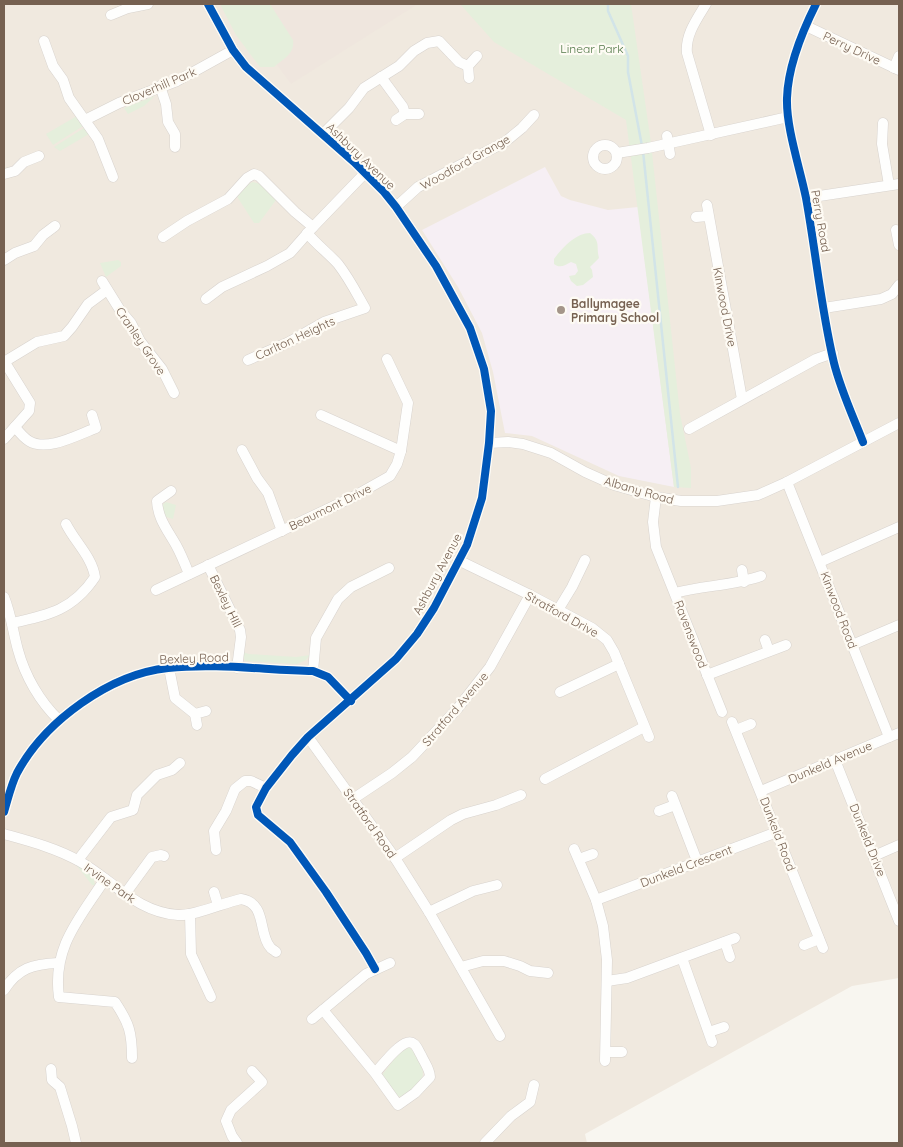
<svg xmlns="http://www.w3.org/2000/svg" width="903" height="1147" viewBox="0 0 903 1147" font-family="Quicksand,sans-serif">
<rect width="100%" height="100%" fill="#f8f6f0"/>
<path fill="#f0e9df" d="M4,4H899V978L852,986L585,1134L587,1143H4Z"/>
<path fill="#efe6de" d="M232,4H418L291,84Z"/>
<path fill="#f6eff4" d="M545,167L561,196L570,200L608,210L638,207L674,487L619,476L532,436L505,433L493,372L482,333L458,287L422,230Z"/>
<g fill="#e5efdc">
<path d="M220,4H270L293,40C295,54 283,59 274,67H260L236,35Z"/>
<path d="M460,4H631L651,143L680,414L691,468V488L674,487L626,120L494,42Z"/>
<path d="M155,96L144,106L128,114L124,108Z"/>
<path d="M77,116L83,126L53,145L46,134Z"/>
<path d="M84,128L89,134L60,151L54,147Z"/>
<path d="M253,182L260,184L276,200L259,223H254L236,195L248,184Z"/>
<path d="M590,233C601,242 596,246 599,258L590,267L592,270L593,277L583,285L577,286L571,281L569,276L575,275L578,271L576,264L571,262C565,265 560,269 554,264V259C562,248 576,233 590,233Z"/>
<path d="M118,260L121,262V266L106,277L100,263Z"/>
<path d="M166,502L176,505L173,519L163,516L162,505Z"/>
<path d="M242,652L249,654L296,657L310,655L306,660L297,664L245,661Z"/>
<path d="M78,865L93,875L95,885H92L77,866Z"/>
<path d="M408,1047C414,1050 415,1054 418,1059C430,1080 418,1085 403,1097L396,1096L382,1075L402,1049Z"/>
</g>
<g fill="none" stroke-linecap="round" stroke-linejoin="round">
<g stroke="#d2e4e8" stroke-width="2.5">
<path d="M608,4V11L628,56V72L642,146"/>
<path d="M643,151L678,487"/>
</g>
<g stroke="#d8d3ce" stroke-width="11">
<g id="minor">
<path d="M208,4L233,50L246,67L354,162L384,192L396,207L436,266L470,328L484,369L491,411L489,443L482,498L467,545L434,608L417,634L396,659L308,737L292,755L266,788L256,807L258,815L290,842L326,892L366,953L375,969"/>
<path d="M706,4C697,19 685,35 687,53L711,135"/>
<path d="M816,4C802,32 788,66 787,98C786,128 800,168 806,198C816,253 821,309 834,363C841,391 853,416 863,442"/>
<path d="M111,15L128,8L148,4"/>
<path d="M806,26L899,70"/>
<path d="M44,41L53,66L63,80L69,98L98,139L113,177"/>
<path d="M894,68L899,56"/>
<path d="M381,77L403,107L405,114"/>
<path d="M469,78L468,66L477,56"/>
<path d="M160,86L166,104L168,122L175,134V147"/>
<path d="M85,120L119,103L177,81L233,50"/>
<path d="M396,120L405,114H419"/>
<path d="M883,123L882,144L889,185"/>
<path d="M323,134L349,108L364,88L399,66L414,51L427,43L439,41L459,62L468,66"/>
<path d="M667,136L670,154"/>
<circle cx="605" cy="157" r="12"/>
<path d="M617,153L648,148L788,117"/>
<path d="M4,174L15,171L24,162L39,156"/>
<path d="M806,198L899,184"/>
<path d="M707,205L742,399"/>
<path d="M396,207L418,187L505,142L522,128L534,115"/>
<path d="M696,217L708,216"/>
<path d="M896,230L899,245"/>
<path d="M163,237L187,221L228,199L247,178L254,174L259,176L295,212L313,227"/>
<path d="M4,260L15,253L34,246L43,235L55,226"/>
<path d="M102,281L120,310L131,323L140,341L162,369L174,393"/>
<path d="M206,299L222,287L267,266L290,253L313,227L365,173"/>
<path d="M824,308L881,299L892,294L899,285"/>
<path d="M248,360L289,342L324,322L365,308C357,294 349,278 338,264C329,254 316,244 307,233"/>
<path d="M4,361L30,403L29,411L4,439"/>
<path d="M4,362L37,342L64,336L72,327L88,304L107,290"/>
<path d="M321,415L401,451"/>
<path d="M15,427C19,432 24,438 29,441C47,452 77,435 96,428L92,415"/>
<path d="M689,429L816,359L833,353"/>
<path d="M489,443L508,442L523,444L551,453L585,472L614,485L656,497L681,501H717L758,495L787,482L899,423"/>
<path d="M242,450L257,478L268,493L282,531"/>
<path d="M787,482L889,737"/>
<path d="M171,491L157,501C158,519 167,529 176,545C181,554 185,564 189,574"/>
<path d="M656,497L653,522L656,547L722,712"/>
<path d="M458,560L530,595L592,628L607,640L614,652L649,737"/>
<path d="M820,562L899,527"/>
<path d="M208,565L240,630L241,637L237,668"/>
<path d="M742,570L744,582"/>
<path d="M156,590L351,498L390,476L397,464L401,451L408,403L387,359"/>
<path d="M675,593C703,585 733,586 761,576"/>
<path d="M4,597C11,614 13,632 18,650C25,676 40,702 59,720"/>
<path d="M558,610L572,587L585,560"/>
<path d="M12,623C49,615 73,610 95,577C92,557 75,542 66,524"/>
<path d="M765,640L769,651"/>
<path d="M852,645L899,625"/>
<path d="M169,668L175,698L195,714"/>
<path d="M313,671L316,638L338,599L351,587L389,568"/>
<path d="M707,675L786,645"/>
<path d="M560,692L619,664"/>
<path d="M732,722L823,948"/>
<path d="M197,725L195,714L206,711"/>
<path d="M736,730L751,724"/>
<path d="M308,737L395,858L429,912L500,1036"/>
<path d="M835,760L899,921"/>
<path d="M545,779L644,727"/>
<path d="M761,791L899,733"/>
<path d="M672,796L697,861"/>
<path d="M353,799L392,773L412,757L458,708L490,667L530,595"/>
<path d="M659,811L675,805"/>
<path d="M4,812C8,799 11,785 17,773C45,721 110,674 168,668C216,663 265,670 313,671L328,677L351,701"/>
<path d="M4,834C29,841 56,848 79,861C113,880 136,912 178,915C195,916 223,903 241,899C267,903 258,933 270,947C271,949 274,950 276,952"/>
<path d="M574,849L596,900L603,926L607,960L605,1061"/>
<path d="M216,850L214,831L226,811L235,789L245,781H251L266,788"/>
<path d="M874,856L899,845"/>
<path d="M395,858L451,820L463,814L496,805L521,795"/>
<path d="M579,859L593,854"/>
<path d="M78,860L111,817L133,810L137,795L157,775L172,770L180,763"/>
<path d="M105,879C80,918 52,947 59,997L115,1002C129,1023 132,1032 132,1058"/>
<path d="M214,892L218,905"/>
<path d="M125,894L152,857L161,855L164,856"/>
<path d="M596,900L777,832"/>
<path d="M429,912L473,891L497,885"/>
<path d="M190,914L191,954L211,997"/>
<path d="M725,942L730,957"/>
<path d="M804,945L819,939"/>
<path d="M682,958L712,1042"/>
<path d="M461,967L483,961H504L520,966L530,971L548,973"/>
<path d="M607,981L627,978L735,938"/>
<path d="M4,990C18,968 33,964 58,963"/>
<path d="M323,1010L375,1073L398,1105L415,1093L430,1077C430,1069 424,1062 421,1055C419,1052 417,1046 414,1044C404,1035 382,1066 375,1073"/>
<path d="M312,1019L366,974L390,963"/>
<path d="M709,1032L724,1027"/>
<path d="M606,1052H622"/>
<path d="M51,1069L52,1080L60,1087L72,1126L76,1143"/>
<path d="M237,1143L232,1136L226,1121L231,1110L262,1082L252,1071"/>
<path d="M485,1143L511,1116L530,1102L534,1085"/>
</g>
</g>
<use href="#minor" stroke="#fefefd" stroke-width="10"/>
<g stroke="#fefbf4" stroke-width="11">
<g id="cycleway">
<path d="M208,4L233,50L246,67L354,162L384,192L396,207L436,266L470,328L484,369L491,411L489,443L482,498L467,545L434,608L417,634L396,659L308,737L292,755L266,788L256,807L258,815L290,842L326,892L366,953L375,969"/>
<path d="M816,4C802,32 788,66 787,98C786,128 800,168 806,198C816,253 821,309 834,363C841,391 853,416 863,442"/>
<path d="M4,812C8,799 11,785 17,773C45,721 110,674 168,668C216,663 265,670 313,671L328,677L351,701"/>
</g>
</g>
<use href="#cycleway" stroke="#0057b8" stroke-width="8"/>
</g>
<circle fill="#a49589" stroke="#fefbf4" stroke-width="2" cx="561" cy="310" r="5"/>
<g text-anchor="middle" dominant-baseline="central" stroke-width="4.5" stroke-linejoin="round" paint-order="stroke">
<g font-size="12" fill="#547a4a" stroke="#fefbf4">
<text x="592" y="48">Linear Park</text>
</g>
<g font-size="12" fill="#766151" stroke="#fefbf4">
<text transform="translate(852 48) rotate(25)">Perry Drive</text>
<text transform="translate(159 86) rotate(-23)">Cloverhill Park</text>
<text transform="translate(361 156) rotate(44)">Ashbury Avenue</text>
<text transform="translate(465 162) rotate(-29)">Woodford Grange</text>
<text transform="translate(821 221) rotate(80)">Perry Road</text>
<text transform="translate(725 307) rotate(79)">Kinwood Drive</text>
<text transform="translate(295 338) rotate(-25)">Carlton Heights</text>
<text transform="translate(141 341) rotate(56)">Cranley Grove</text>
<text transform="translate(639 490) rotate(16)">Albany Road</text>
<text transform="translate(330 507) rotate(-26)">Beaumont Drive</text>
<text transform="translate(437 574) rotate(-62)">Ashbury Avenue</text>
<text transform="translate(226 601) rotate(64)">Bexley HIll</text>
<text transform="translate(839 610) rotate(69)">Kinwood Road</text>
<text transform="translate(562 614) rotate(29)">Stratford Drive</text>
<text transform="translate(691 634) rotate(69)">Ravenswood</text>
<text transform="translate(194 658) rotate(-2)">Bexley Road</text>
<text transform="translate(455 709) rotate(-49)">Stratford Avenue</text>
<text transform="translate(830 762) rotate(-23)">Dunkeld Avenue</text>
<text transform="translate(370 823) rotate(55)">Stratford Road</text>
<text transform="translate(778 834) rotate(69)">Dunkeld Road</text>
<text transform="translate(868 840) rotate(68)">Dunkeld Drive</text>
<text transform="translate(686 866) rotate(-21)">Dunkeld Crescent</text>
<text transform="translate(110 883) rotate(35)">Irvine Park</text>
</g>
<g font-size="12" font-weight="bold" fill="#766151" stroke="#fefbf4" text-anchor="start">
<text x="571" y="303">Ballymagee<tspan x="571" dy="14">Primary School</tspan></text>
</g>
</g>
<rect width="903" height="1147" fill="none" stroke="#766151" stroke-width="10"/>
</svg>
